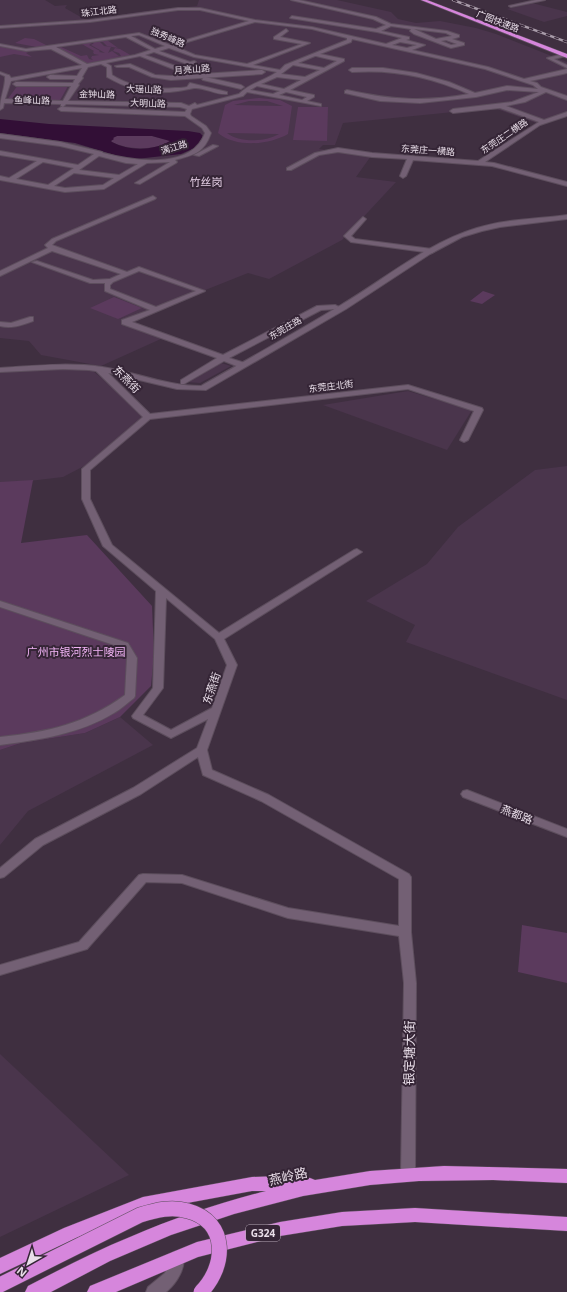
<svg xmlns="http://www.w3.org/2000/svg" width="567" height="1292" viewBox="0 0 567 1292" font-family="'Noto Sans','Noto Sans SC',sans-serif">
<rect width="100%" height="100%" fill="#3f2f40"/>
<g fill="#4a354c">
<path d="M0,0H45L55,6L67,5L65,8L86,20L145,11L197,6L199,0H337L391,12L398,19L416,23L440,21L476,28L496,34L567,62V117L539,124L494,108L343,123L335,145H323L319,149L371,156L356,177L396,182L342,240L269,279L248,273L125,322L163,338L101,366L41,355L29,341L0,338Z"/>
<path d="M532,3L567,12V16L544,22L507,9Z"/>
<path d="M221,363L231,366L200,383L187,382Z"/>
<path d="M64,368L93,371L109,384L144,417L88,464L63,477L21,482H0V371Z"/>
<path d="M408,391L472,410L447,450L323,405Z"/>
<path d="M567,466V700L406,642L415,625L366,601L427,564L458,527L535,470Z"/>
<path d="M120,717L153,745L28,811L0,845V750L21,743L85,733Z"/>
<path d="M0,1054L129,1175L0,1237Z"/>
</g>
<g fill="#5b3a5d" fill-rule="evenodd">
<path d="M25,38L34,39L48,46L42,48L15,43Z"/>
<path d="M107,40L118,48L107,46L103,42H100L104,46L111,47L108,53L112,51L119,56L109,57L121,56L119,53L113,51L115,48L120,49L132,56L87,64L58,48L61,47L81,56L87,55L89,59L93,60L91,58L92,56L99,55L94,54L93,52L94,51L80,43L90,42L92,43L89,45L100,51L99,52L105,53L91,45L94,43L92,42Z"/>
<path d="M0,46L17,49L34,50L26,53L32,57L14,54L0,57Z"/>
<path d="M18,85L68,86L59,102L7,100Z"/>
<path d="M259,98L280,100L292,106L288,134C269,145 236,148 218,133L225,105L233,101ZM249,101H267L283,106L234,105ZM227,133L278,134H279C266,142 239,143 227,133Z"/>
<path d="M298,107H328L327,141L293,140Z"/>
<path d="M117,136H152L170,141C154,151 129,150 112,142L111,141L114,137Z"/>
<path d="M483,291L495,295L482,304L470,301Z"/>
<path d="M114,297L142,308L118,319L90,308Z"/>
<path d="M33,480L21,543L87,535L152,606L154,654L151,686L120,717L85,733L21,743L0,750V482Z"/>
<path d="M522,925L567,933V983L518,972Z"/>
</g>
<path fill="#320f36" fill-rule="evenodd" d="M0,119L49,124L188,131L200,133L203,136L197,147L181,154L136,159L118,156L75,143L0,133ZM117,136H152L170,141C153,151 129,151 112,142L111,141L114,139L113,138Z"/>
<g fill="none" stroke-linecap="round" stroke-linejoin="round">
<g stroke="#5d4e5d" stroke-width="2">
<path id="pedestrian" d="M0,72L8,75L9,76L7,77L0,74Z"/>
</g>
<g stroke="#5d4e5d" stroke-width="2">
<g id="minor">
<path d="M291,0H299L376,17L391,24L447,31L459,35V37L452,39L464,43V45L451,48L414,34L410,31L411,29L391,26L381,31L409,37V39L406,40L425,45L412,50L488,67L524,79L567,69V73L563,74L530,81L537,83L541,87L567,96V100L546,92L525,102L506,106L544,120L567,112V116L540,125L485,162L494,163L567,182V186L492,166L413,160L406,176L403,178L400,176L407,159L372,157L338,152L319,155L291,170H287V168L315,153L338,148L372,153L478,161L539,122L500,108L453,113L450,111L453,109L512,102L539,92L507,90L476,97L420,103L380,101L345,93V91L347,90C391,100 425,102 469,94C432,77 393,69 352,72L349,70L352,68H383L416,73L449,82L475,93L507,86L538,89L533,85L485,69L352,39L351,42L320,54L344,59V61L290,90L314,95V97L307,101L321,104V106L247,92L243,96L192,109L190,114L191,116L206,126L211,133C204,153 194,155 175,160L177,162L176,163L140,184L135,183L170,162L147,163L104,189L65,192L0,180V176L9,178L37,161L0,155V151L78,165L94,154L60,146L0,138V134L60,142L102,152L103,153C133,161 192,170 205,133L202,128L185,116L61,111L58,109L61,107L185,112L187,109L180,107L66,104L63,107L61,106V104L4,103L3,108L0,110C0,97 6,86 5,75H9L11,78L82,65L51,49L26,51L0,46V44L26,49L139,33L170,45L249,21L200,10H178L90,22L0,28V26L90,20L178,8H200L255,20L312,27L386,44L402,38L377,32L290,18L292,16L376,29L386,25L373,19ZM255,22L312,29L347,38V40L285,65L280,70L253,65L310,43L280,37L288,31L286,29L274,37V39L302,44L247,64L195,55L174,46ZM414,29L446,33L452,36L436,39ZM139,35L165,46L155,49L131,36ZM126,37L151,50L135,55L87,64L56,47ZM446,40L457,44L451,45L441,41ZM400,42L417,45L407,48L392,45ZM169,48L194,57L277,72C264,81 250,83 239,94L197,105L195,103L189,106L181,103L68,101L79,85L78,84L83,78L82,77L88,67L101,64L107,67V77C129,90 153,95 178,91C184,90 189,89 194,88C204,87 216,95 227,94V92L190,83C189,84 188,86 187,87C184,88 178,88 175,88C152,90 131,87 112,75L111,66L106,63L140,56L181,72L196,62L194,61L190,62L159,51ZM154,52L187,64L181,68L145,55ZM315,56H316L337,61L324,68L298,63ZM293,65L320,70L305,77L281,74ZM82,68L77,76L50,75L47,77L50,79H75L73,83L16,82L13,84L16,86H71L63,101L5,99L11,81ZM277,77L301,80L284,89L261,84ZM257,86L280,91L273,94L250,90ZM286,92L307,97L302,100L279,95ZM99,156L126,163L138,164L119,175L79,170ZM43,162L74,168L48,185L16,179ZM74,173L114,178L103,185L65,188L54,186Z"/>
<path d="M564,54L566,56L554,59L567,65V68L547,58Z"/>
<path d="M130,64L155,75L171,76L262,70L265,72L262,74L171,80L152,77L129,67H117L115,66Z"/>
<path d="M205,77L241,85L244,87L241,89L203,80L202,79Z"/>
<path d="M213,145L218,146L199,156L194,155Z"/>
<path d="M153,196L156,198L155,199L56,241L52,245L127,272L139,267L205,291L132,322L223,355L317,306L335,305L339,307L335,309L321,310L229,358L245,363V367H239L224,361L184,384H181V380L217,358L122,324V320L150,310L105,291V283H90L32,262L37,261L93,280L110,279L121,274L52,251L0,276V271L48,248L45,245L52,239ZM139,271L196,291L156,307L110,289V285L113,282Z"/>
<path d="M363,217L366,219L351,236L355,239L432,249L435,251L432,253L351,242L344,236Z"/>
<path d="M30,317H33V321C22,325 12,329 0,326V322L11,323Z"/>
<path d="M96,367H102L150,414L408,385L482,408L483,410L468,440L464,442L460,440L474,411L408,389L150,419L90,470V499L112,545L219,633L354,550L357,549L362,552L224,639L237,665L207,750L212,770L269,795L409,874L411,877V932L416,983L415,1175L413,1180L408,1181L403,1180L401,1175L404,983L399,936L288,918L182,883L146,882L87,949L0,975V965L79,942L139,875L143,874L182,875L288,908L399,926V879L261,801L203,775L198,757L141,794L43,845L4,877L0,878V868L35,839L133,788L197,748L208,719L171,738L133,718L132,716L153,688L156,591L103,546L82,499V469L143,417L96,371ZM166,598L215,639L227,665L212,708L171,730L143,715L163,688Z"/>
<path d="M0,601L128,643L137,658L135,696L134,698C127,703 121,709 114,713C80,734 38,740 0,745V737C48,732 85,724 125,695L127,658L120,647L0,607Z"/>
<path d="M467,790L567,829V837L463,797L461,794L463,791Z"/>
<path d="M177,1251L182,1253C188,1266 176,1284 166,1292H146L148,1287L165,1273L172,1253Z"/>
</g>
</g>
<g stroke="#5d4e5d" stroke-width="2">
<g id="tertiary">
<path d="M536,0H545L511,7L509,6Z"/>
<path d="M567,215V219L500,227L482,231L462,237L430,254L346,309L206,390L177,389L114,374L89,370L63,369L0,372V368C34,366 68,362 102,367C135,372 167,386 201,386C248,359 295,333 341,305C385,279 427,243 477,228C505,219 538,219 567,215Z"/>
</g>
</g>
<g stroke="#5d4e5d" stroke-width="1">
<g id="trunk">
<path d="M421,0H427L567,54V58Z"/>
<path d="M444,1166L567,1169V1183L493,1180L419,1181L370,1185L303,1196L234,1214L171,1235L110,1261L51,1292H25L28,1286C61,1269 95,1251 130,1237C174,1218 219,1203 266,1191H252L144,1211L76,1238L0,1274V1258L64,1228L143,1197L252,1177L281,1176L310,1178L315,1180L370,1171Z"/>
<path d="M415,1208L567,1217V1231L415,1222L342,1226L280,1236L198,1257L116,1292H87L90,1286L197,1242L280,1222L342,1212Z"/>
</g>
</g>
<use href="#pedestrian" fill="#736074" fill-rule="evenodd"/>
<use href="#minor" fill="#736074" fill-rule="evenodd"/>
<use href="#tertiary" fill="#736074" fill-rule="evenodd"/>
<use href="#trunk" fill="#d686dc" fill-rule="evenodd"/>
<g stroke="#a89ba8" stroke-width="2.5">
<path id="rail" d="M453,0L567,42"/>
</g>
<use href="#rail" stroke="#352536" stroke-width="1.5" stroke-dasharray="4.5" stroke-linecap="butt"/>
<g stroke="#5d4e5d" stroke-width="16" stroke-linecap="butt">
<path id="trunk-bridge" d="M0,1285L140,1215C156,1210 172,1206 188,1211C229,1222 226,1267 201,1292"/>
</g>
<use href="#trunk-bridge" stroke="#d686dc" stroke-width="15"/>
</g>
<g text-anchor="middle" dominant-baseline="central" stroke-width="4" stroke-linejoin="round" paint-order="stroke">
<g font-size="9" fill="#e9dee9" stroke="#352536">
<text transform="translate(99 11) rotate(-7)">珠江北路</text>
<text transform="translate(498 21) rotate(21)">广园快速路</text>
<text transform="translate(168 37) rotate(23)">独秀峰路</text>
<text transform="translate(192 69) rotate(-4)">月亮山路</text>
<text transform="translate(144 89) rotate(2)">大瑶山路</text>
<text transform="translate(97 94) rotate(1)">金钟山路</text>
<text transform="translate(32 100) rotate(1)">鱼峰山路</text>
<text transform="translate(148 103) rotate(2)">大明山路</text>
<text transform="translate(504 136) rotate(-34)">东莞庄二横路</text>
<text transform="translate(174 147) rotate(-17)">漓江路</text>
<text transform="translate(428 150) rotate(4)">东莞庄一横路</text>
<text transform="translate(285 328) rotate(-30)">东莞庄路</text>
<text transform="translate(331 386) rotate(-7)">东莞庄北街</text>
</g>
<rect fill="#352536" stroke="#b3a6b3" stroke-width="1" x="246" y="1225" width="34" height="16" rx="3"/>
<g font-size="10" font-weight="bold" fill="#e9dee9">
<text x="263" y="1233">G324</text>
</g>
<g font-size="11" fill="#e6d0e7" stroke="#352536">
<text x="206" y="181">竹丝岗</text>
</g>
<g font-size="11" fill="#e9dee9" stroke="#352536">
<text transform="translate(127 379) rotate(45)">东燕街</text>
<text transform="translate(211 688) rotate(-71)">东燕街</text>
<text transform="translate(517 814) rotate(22)">燕都路</text>
</g>
<g font-size="11" fill="#f2b4f6" stroke="#352536">
<text x="76" y="651">广州市银河烈士陵园</text>
</g>
<g font-size="13" fill="#e9dee9" stroke="#352536">
<text transform="translate(409 1053) rotate(-89)">银定塘大街</text>
<text transform="translate(288 1176) rotate(-13)">燕岭路</text>
</g>
</g>
<g transform="translate(28 1264) rotate(219)" stroke="#352536" stroke-width="3" paint-order="stroke">
<path d="M0-3L7 15L0 10L-7 15Z" fill="#e9dee9"/>
<text y="-6" font-size="11" font-weight="bold" text-anchor="middle" fill="#e9dee9">N</text>
</g>
</svg>
